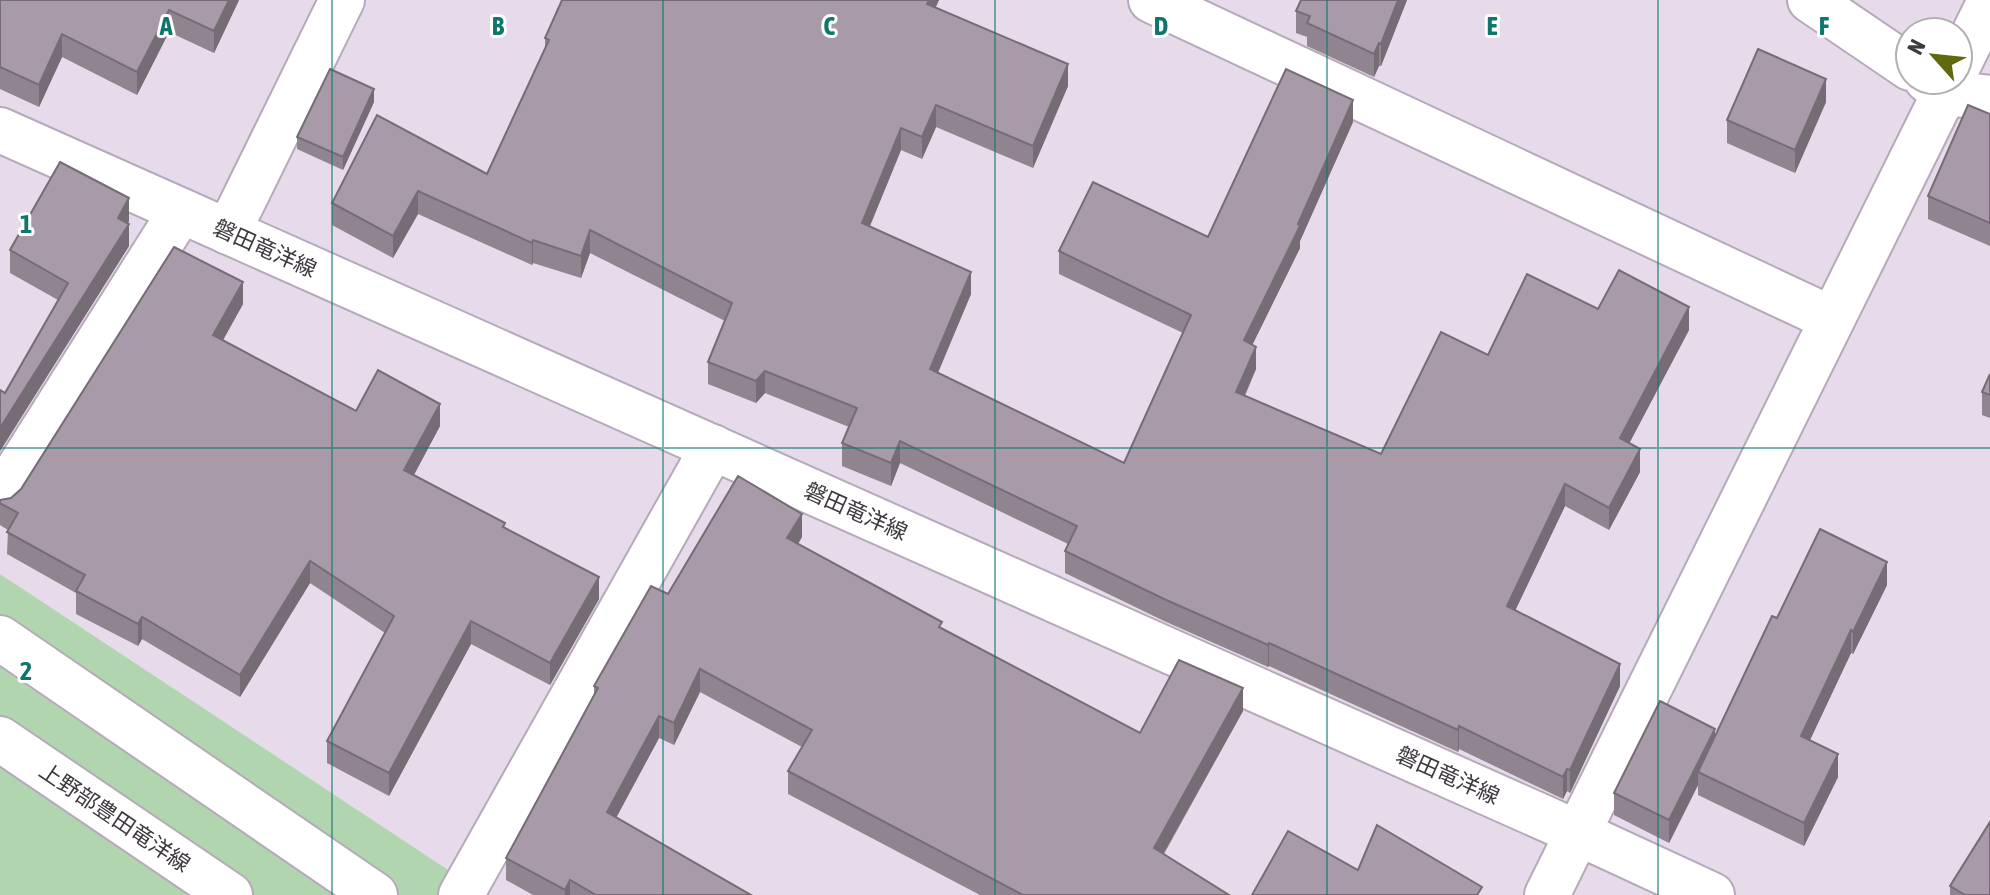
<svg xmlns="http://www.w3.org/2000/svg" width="1990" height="895" viewBox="0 0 1990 895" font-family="'Asap Condensed','Noto Sans JP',sans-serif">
<rect width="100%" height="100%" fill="#e7daeb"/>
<path fill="#b0d5af" d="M0,574L486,895H0Z"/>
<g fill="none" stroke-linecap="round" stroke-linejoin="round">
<g stroke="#b6a9b9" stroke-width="48">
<g id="minor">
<path d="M1151,0L1832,319"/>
<path d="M1810,0L1910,68"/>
<path d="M1958,66L1990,1"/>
<path d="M1927,80L1945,93L1990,98"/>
<path d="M228,232L342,0"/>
<path d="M0,498L181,211"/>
<path d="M0,638L375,895"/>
<path d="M461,895L713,447"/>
<path d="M1547,895L1951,80"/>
</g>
</g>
<g stroke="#b6a9b9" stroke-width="48">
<g id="major">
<path d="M0,130L1578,833L1712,895"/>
<path d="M0,739L230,895"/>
</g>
</g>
<use href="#minor" stroke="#fff" stroke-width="44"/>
<use href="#major" stroke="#fff" stroke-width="44"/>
</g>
<g fill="#908491">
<path d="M0,0H239L214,53L169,32L137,95L62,57L39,107L0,89Z"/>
<path d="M939,0L935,8L1068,86L1033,168L936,127L922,159L901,150L870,226L971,294L937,373L1124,463L1183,333L1059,274V251L1208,237L1353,122L1300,241V248L1252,345L1256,369L1245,396L1381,454L1488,355L1598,309L1689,330L1629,443L1640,472L1609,530L1565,506L1515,610L1620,686L1570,793L1567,791L1563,799L1459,749L1458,752L1269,666L1268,667L1164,621L1065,573V551L1068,544L900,463L891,486L842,466V443L849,427L765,393L756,403L708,384V362L725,321L590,253L581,278L533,263L532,265L418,214L393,258L332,225V203L487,174L545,50V38Z"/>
<path d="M1407,0L1381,66H1379L1374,77L1307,46V37L1296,33V11Z"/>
<path d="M374,102L343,170L297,149V137Z"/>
<path d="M1826,102L1795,173L1727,143V120Z"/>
<path d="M1990,114V246L1928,219V196Z"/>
<path d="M129,221L128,223L129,246L0,451V390L5,393L58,300L10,273V250Z"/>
<path d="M243,304L223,340L356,411L440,426L414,475L505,528L599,599L550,685L471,644L389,796L327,763V741L385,633L310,583L240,697L142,639L138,646L76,614V593L7,554L8,530L0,525V500L11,498Z"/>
<path d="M1990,374V418L1982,415V392Z"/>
<path d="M802,537L798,544L942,629L1140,733L1243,711L1164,854L1229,895H980L788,794V771L802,747L700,692L674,745L659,738L616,817L751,895H533L506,880V858L594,694V686Z"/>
<path d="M1887,585L1853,654L1851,653L1810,740L1838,777L1804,846L1698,795V785L1669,843L1614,815V793L1715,736L1777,618Z"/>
<path d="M1950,886L1990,895H1950Z"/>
</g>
<g fill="#766c76">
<path d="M229,0H239L214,53V31Z"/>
<path d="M929,0H939L927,27V4Z"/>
<path d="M1398,0H1407L1381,66V44Z"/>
<path d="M169,10V32L137,95V72Z"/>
<path d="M62,34V57L39,107V85Z"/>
<path d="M1379,43V66L1374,77V54Z"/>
<path d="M1068,64V86L1033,168V146Z"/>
<path d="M1826,79V102L1795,173V150Z"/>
<path d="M374,89V102L343,170V157Z"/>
<path d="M1353,100V122L1300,241V248L1244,362V340Z"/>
<path d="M936,105V127L922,159V137Z"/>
<path d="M901,128V150L862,245V223Z"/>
<path d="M418,191V214L393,258V236Z"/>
<path d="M129,198V221L118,240V218Z"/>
<path d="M129,224V246L0,451V428Z"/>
<path d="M590,230V253L581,278V256Z"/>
<path d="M533,240V263L532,265V243Z"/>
<path d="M971,272V294L930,392V369Z"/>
<path d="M243,282V304L213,358V335Z"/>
<path d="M1689,307V330L1620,461V438Z"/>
<path d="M1256,347V369L1236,414V392Z"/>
<path d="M765,371V393L756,403V381Z"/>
<path d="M440,404V426L404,493V470Z"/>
<path d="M900,441V463L891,486V463Z"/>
<path d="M1640,449V472L1609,530V508Z"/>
<path d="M1565,484V506L1507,628V606Z"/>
<path d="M802,514V537L787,561V538Z"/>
<path d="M310,561V583L240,697V675Z"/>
<path d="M1887,562V585L1853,654V632Z"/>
<path d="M599,577V599L550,685V663Z"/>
<path d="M142,617V639L138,646V624Z"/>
<path d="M471,621V644L389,796V773Z"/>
<path d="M1851,630V653L1801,759V736Z"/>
<path d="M1269,643V666L1268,667V645Z"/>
<path d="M1620,664V686L1570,793V770Z"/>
<path d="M700,669V692L674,745V723Z"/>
<path d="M1243,688V711L1154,870V848Z"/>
<path d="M659,716V738L607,835V812Z"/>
<path d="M1459,726V749L1458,752V730Z"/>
<path d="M1715,729V752L1698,772V785L1669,843V820Z"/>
<path d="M1838,754V777L1804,846V823Z"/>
<path d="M1567,769V791L1563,799V777Z"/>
<path d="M570,880V895H565V890Z"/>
</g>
<g fill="#a89aa9" stroke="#766c76" stroke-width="2">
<path d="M0,0H229L214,31L169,10L137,72L62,34L39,85L0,67Z"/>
<path d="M562,0H929L927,4L1068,64L1033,146L936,105L922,137L901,128L862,223L971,272L930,369L1124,463L1191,315L1059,251L1093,182L1208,237L1286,69L1353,100L1298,224L1300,226L1244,340L1256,347L1236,392L1381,454L1441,332L1488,355L1527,274L1598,309L1619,270L1689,307L1620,438L1640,449L1609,508L1565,484L1507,606L1620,664L1570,770L1567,769L1563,777L1459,726L1458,730L1269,643L1268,645L1164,599L1065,551L1077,526L900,441L891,463L842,443L857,408L765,371L756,381L708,362L732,303L590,230L581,256L533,240L532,243L418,191L393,236L332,203L377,115L487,174L549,40L545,38Z"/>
<path d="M1301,0H1398L1381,44L1379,43L1374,54L1307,23L1310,16L1296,11Z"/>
<path d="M1758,49L1826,79L1795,150L1727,120Z"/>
<path d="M330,69L374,89L343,157L297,137Z"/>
<path d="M1968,105L1990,114V223L1928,196Z"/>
<path d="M60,162L129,198L118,218L129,224L0,428V390L5,393L68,283L10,250Z"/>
<path d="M174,247L243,282L213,335L356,411L378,370L440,404L404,470L505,523L503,527L599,577L550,663L471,621L389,773L327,741L394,616L310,561L240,675L142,617L138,624L76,591L85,575L7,532L18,513L0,503V500L11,498L21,489Z"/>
<path d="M1990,374V395L1982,392Z"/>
<path d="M738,476L802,514L787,538L942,622L939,627L1140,733L1179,660L1243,688L1154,848L1229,895H1023L788,771L812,730L700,669L674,723L659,716L607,812L751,895H596L570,880L565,890L506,858L598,688L594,686L651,586L668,594Z"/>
<path d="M1820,529L1887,562L1853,632L1851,630L1801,736L1838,754L1804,823L1698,772L1772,616L1777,618Z"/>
<path d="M1660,701L1715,729L1669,820L1614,793Z"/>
<path d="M1990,822V895H1965L1950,886Z"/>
<path d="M1377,825L1482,887L1477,895H1252L1288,831L1358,870Z"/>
</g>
<path fill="none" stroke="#0f766e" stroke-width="2" stroke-opacity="0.55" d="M332,0V895M663,0V895M995,0V895M1327,0V895M1658,0V895M0,448H1990"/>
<g text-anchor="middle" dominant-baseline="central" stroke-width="6" stroke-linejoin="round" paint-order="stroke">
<g font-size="22" fill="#3e383f" stroke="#fff">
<text transform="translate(265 248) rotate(24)">磐田竜洋線</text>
<text transform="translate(856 511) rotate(24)">磐田竜洋線</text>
<text transform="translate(1448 775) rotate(24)">磐田竜洋線</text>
<text transform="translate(115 817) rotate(34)">上野部豊田竜洋線</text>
</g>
</g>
<g font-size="26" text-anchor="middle" font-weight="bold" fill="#0f766e" stroke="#fff" stroke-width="6" stroke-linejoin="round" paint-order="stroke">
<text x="166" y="35">A</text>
<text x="498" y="35">B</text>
<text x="829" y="35">C</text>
<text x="1161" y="35">D</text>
<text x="1492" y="35">E</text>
<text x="1824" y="35">F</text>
<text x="26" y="233">1</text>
<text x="26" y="680">2</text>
</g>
<g transform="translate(1934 56) rotate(297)"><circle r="38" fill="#ffffff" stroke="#b2afb2" stroke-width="2"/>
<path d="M0-6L14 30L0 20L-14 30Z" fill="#60690c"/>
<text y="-12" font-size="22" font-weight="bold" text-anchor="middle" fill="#3e383f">N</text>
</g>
</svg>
